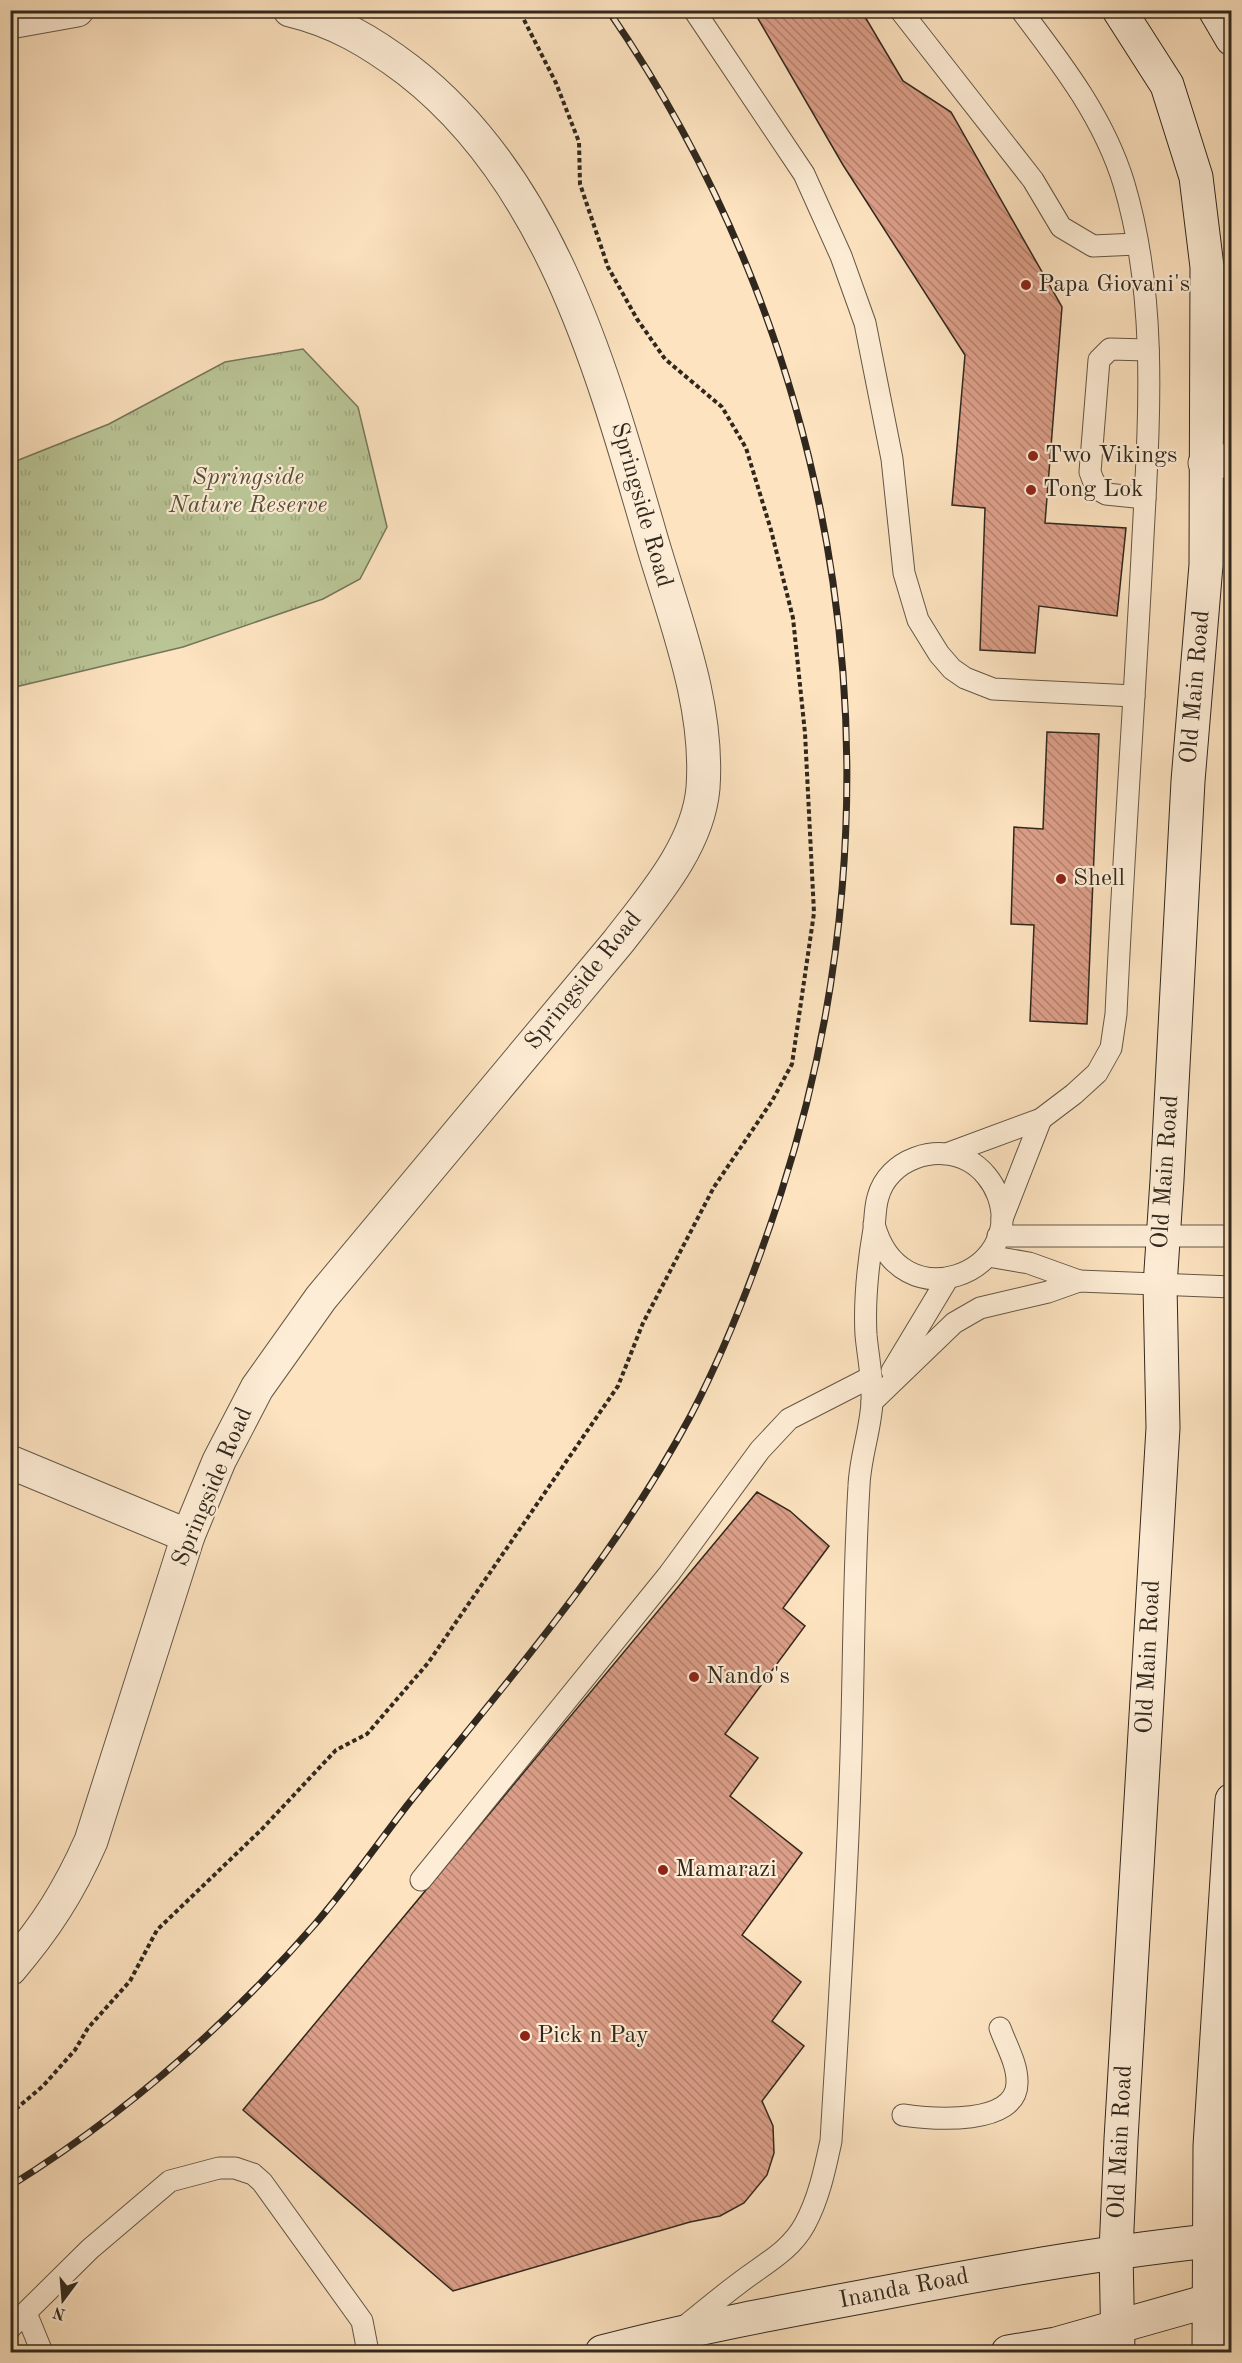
<svg xmlns="http://www.w3.org/2000/svg" width="1242" height="2363" viewBox="0 0 1242 2363" font-family="'Old Standard TT',serif">
<defs>
<pattern id="park-tufts" width="24" height="20" patternUnits="userSpaceOnUse" patternTransform="scale(1.5)"><rect width="24" height="20" fill="#bac596"/><path d="M3 7l-1-3M5 7V3M7 7l1-3M15 17l-1-3M17 17v-4M19 17l1-3" fill="none" stroke="#a0a981"/></pattern>
<pattern id="building-back-hatch" width="6" height="6" patternUnits="userSpaceOnUse" patternTransform="scale(1.5)"><rect width="6" height="6" fill="#dc9e88"/><path d="M-1 5l2 2M0 0l6 6M5-1l2 2" fill="none" stroke="#b3816f"/></pattern>
</defs>
<rect width="100%" height="100%" fill="#fde3c0"/>
<filter id="stains"><feTurbulence type="fractalNoise" baseFrequency=".00333" numOctaves="4"/><feColorMatrix values="0 0 0 0 .2 0 0 0 0 .09 0 0 0 0 .02 0 0 0 .5 -.17"/></filter>
<radialGradient id="worn" r=".72"><stop offset=".6" stop-color="#630" stop-opacity="0"/><stop offset="1" stop-color="#630" stop-opacity=".3"/></radialGradient>
<path fill="url(#park-tufts)" stroke="#75765a" stroke-width="1.5" d="M303,349L358,407L387,527L360,579L323,599L183,647L11,688V463L109,424L225,362Z"/>
<g fill="url(#building-back-hatch)" stroke="#30281e" stroke-width="1.5">
<path d="M753,10H861L903,81L951,112L1062,307L1045,523L1126,528L1117,616L1039,606L1035,653L980,650L985,508L952,505L965,355L843,165Z"/>
<path d="M1047,732L1099,734L1087,1024L1030,1021L1034,925L1011,924L1014,827L1043,829Z"/>
<path d="M757,1492L790,1511L829,1546L783,1608L805,1626L725,1734L758,1758L730,1796L802,1853L742,1935L801,1982L772,2021L804,2046L762,2101L773,2126L774,2153L767,2175L744,2203L720,2216L690,2222L453,2291L243,2110Z"/>
</g>
<g fill="none" stroke-linecap="round" stroke-linejoin="round">
<g stroke="#635746" stroke-width="23">
<g id="service">
<path d="M694,10L804,174L841,256L865,323L892,459L904,573L918,620L939,654L952,669L965,678L993,689L1134,696"/>
<path d="M900,10L1033,180L1061,227L1093,246L1137,244"/>
<path d="M1145,498L1106,494L1099,490L1093,480L1090,472L1099,360L1110,349L1148,350"/>
<path d="M949,1153L1041,1119L1074,1094L1097,1073L1111,1048L1116,1014C1123,861 1134,709 1142,556C1148,433 1160,305 1124,184C1104,118 1062,64 1021,10"/>
<path d="M1002,1219L1041,1119"/>
<path d="M998,1236H1232"/>
<path d="M988,1256L1029,1263L1079,1281"/>
<path d="M892,1371L948,1278"/>
<path d="M872,1402L954,1323L980,1308L1048,1292L1079,1281L1232,1287"/>
<path d="M421,1880L669,1574L760,1450L789,1419L871,1377"/>
<path d="M903,2115C931,2119 1019,2127 1017,2081C1017,2063 1006,2045 1000,2028"/>
<path d="M26,2313L42,2352"/>
<path d="M684,2327C702,2313 719,2298 738,2284C762,2265 790,2252 805,2224C819,2198 825,2169 831,2141C838,2022 846,1903 850,1784C854,1685 853,1585 859,1486C860,1457 871,1429 872,1401C873,1379 868,1357 866,1335C864,1299 868,1264 874,1229C875,1219 875,1207 878,1197C888,1159 937,1143 969,1161C982,1168 993,1182 998,1196C1026,1273 900,1322 874,1224"/>
<path d="M10,2328L90,2249L170,2181L219,2168H235L253,2174L262,2182L362,2321L368,2352"/>
</g>
</g>
<g stroke="#635746" stroke-width="35">
<g id="minor">
<path d="M10,22L77,10"/>
<path d="M1205,463L1232,460"/>
<path d="M10,1462L188,1536"/>
<path d="M10,1969C46,1927 69,1891 91,1841L188,1536L219,1461L257,1388L321,1298L618,942C652,898 698,846 703,788C709,705 676,623 653,545C604,377 553,182 408,70C371,42 336,21 290,10"/>
</g>
</g>
<g stroke="#635746" stroke-width="35">
<g id="tertiary">
<path d="M1209,2241L1232,2233"/>
<path d="M1208,2301L1232,2292"/>
</g>
</g>
<g stroke="#30281e" stroke-width="35">
<g id="secondary">
<path d="M1215,10L1232,39"/>
<path d="M602,2352C692,2328 785,2311 877,2294C987,2273 1097,2253 1209,2241"/>
<path d="M1008,2352L1056,2344L1208,2301"/>
<path d="M1118,2352L1116,2251L1121,2139L1163,1428L1160,1286L1167,1180L1188,781L1206,565L1207,267L1196,177L1167,85L1119,10"/>
<path d="M1209,2352L1210,2146L1232,1800"/>
</g>
</g>
<path stroke="#30281e" stroke-width="4" stroke-dasharray="4.5 3" stroke-linecap="butt" d="M10,2114L43,2086L75,2050L88,2028L130,1981L157,1930L262,1829L336,1750L367,1734L428,1663L618,1386L643,1323L714,1187L772,1101L792,1064L814,913L805,733L793,618L771,530L746,448L722,407L665,359L637,319L608,267L580,184L579,142L556,83L519,10"/>
<use href="#service" stroke="#feedd6" stroke-width="21"/>
<use href="#minor" stroke="#feedd6" stroke-width="33"/>
<use href="#tertiary" stroke="#feedd6" stroke-width="33"/>
<use href="#secondary" stroke="#feedd6" stroke-width="33"/>
<g stroke="#30281e" stroke-width="7">
<path id="rail" d="M10,2186C126,2114 227,2025 316,1923C349,1885 378,1843 409,1803C510,1678 615,1558 691,1415C728,1344 756,1270 781,1193C910,792 848,358 608,10"/>
</g>
<use href="#rail" stroke="#feedd6" stroke-width="4.5" stroke-dasharray="14" stroke-linecap="butt"/>
</g>
<g fill="#8f2418" stroke="#feedd6" stroke-width="2">
<circle cx="1026" cy="285" r="6"/>
<circle cx="1033" cy="456" r="6"/>
<circle cx="1031" cy="490" r="6"/>
<circle cx="1061" cy="879" r="6"/>
<circle cx="694" cy="1677" r="6"/>
<circle cx="663" cy="1870" r="6"/>
<circle cx="525" cy="2036" r="6"/>
</g>
<g text-anchor="middle" dominant-baseline="central" stroke-width="4.5" stroke-linejoin="round" paint-order="stroke">
<g font-size="24" fill="#30281e" stroke="#feedd6" text-anchor="start">
<text x="1038" y="285">Papa Giovani's</text>
<text x="1045" y="456">Two Vikings</text>
<text x="1043" y="490">Tong Lok</text>
<text x="1073" y="879">Shell</text>
<text x="706" y="1677">Nando's</text>
<text x="675" y="1870">Mamarazi</text>
<text x="537" y="2036">Pick n Pay</text>
</g>
<g font-size="24" font-style="italic" fill="#524f3c" stroke="#feedd6">
<text x="248" y="478">Springside<tspan x="248" dy="28">Nature Reserve</tspan></text>
</g>
<g font-size="24" fill="#30281e" stroke="#feedd6">
<text transform="translate(641 505) rotate(74)">Springside Road</text>
<text transform="translate(1196 687) rotate(-85)">Old Main Road</text>
<text transform="translate(584 981) rotate(-51)">Springside Road</text>
<text transform="translate(1166 1172) rotate(-86)">Old Main Road</text>
<text transform="translate(213 1487) rotate(-67)">Springside Road</text>
<text transform="translate(1149 1657) rotate(-87)">Old Main Road</text>
<text transform="translate(1121 2142) rotate(-87)">Old Main Road</text>
<text transform="translate(904 2289) rotate(-11)">Inanda Road</text>
</g>
</g>
<rect width="1242" height="2363" fill="none" stroke="#fde3c0" stroke-width="36"/>
<rect x="12" y="12" width="1218" height="2339" fill="none" stroke="#30281e" stroke-width="3"/>
<rect x="18" y="18" width="1206" height="2327" fill="none" stroke="#30281e" stroke-width="1.5"/>
<g transform="translate(63 2300) rotate(196)" stroke="#feedd6" stroke-width="4.5" paint-order="stroke">
<path d="M0-4.5L10 22L0 15L-10 22Z" fill="#30281e"/>
<text y="-9" font-size="16" font-weight="bold" text-anchor="middle" fill="#30281e">N</text>
</g>
<rect width="100%" height="100%" filter="url(#stains)"/>
<rect width="100%" height="100%" fill="url(#worn)"/>
</svg>
